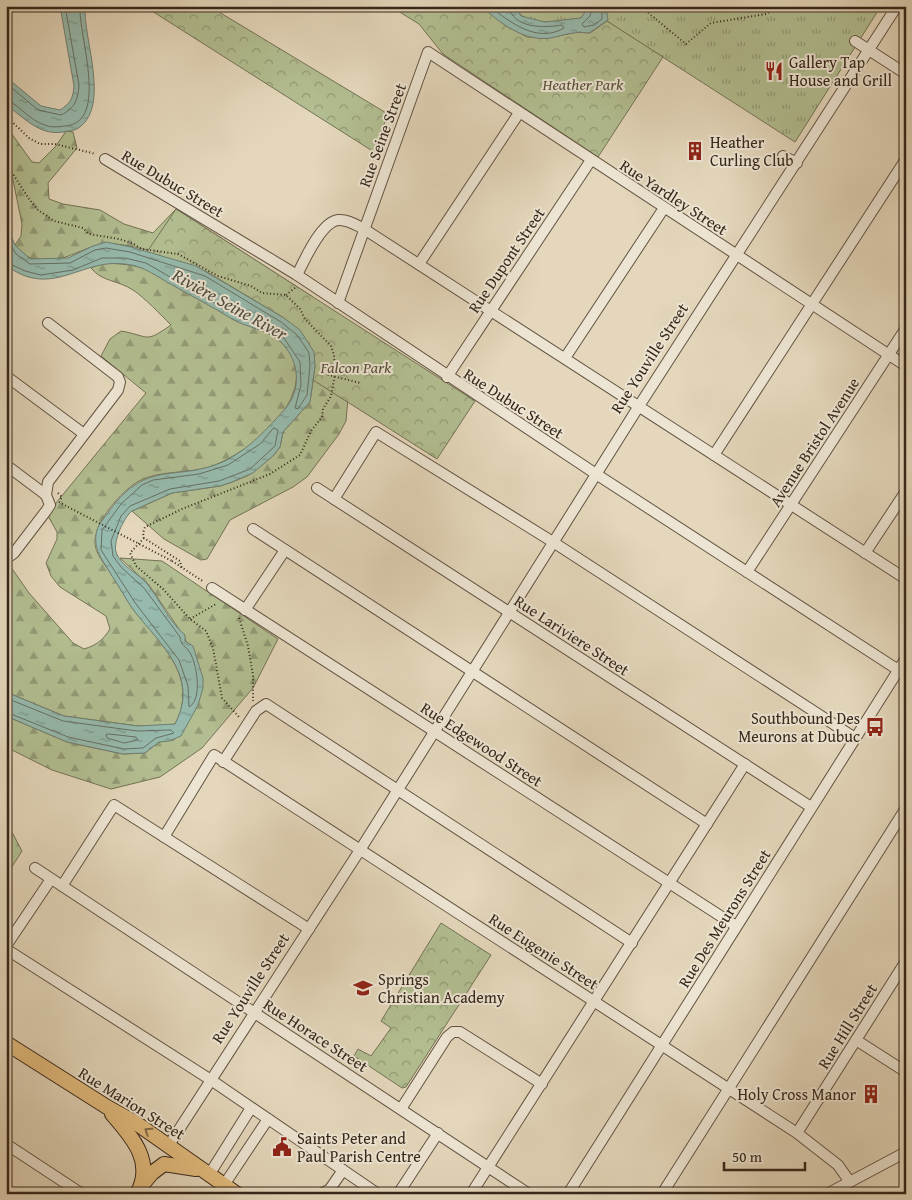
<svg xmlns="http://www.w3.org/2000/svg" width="912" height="1200" viewBox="0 0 912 1200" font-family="'Gentium Book Plus',serif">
<defs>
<pattern id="grass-tufts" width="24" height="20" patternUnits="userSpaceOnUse" patternTransform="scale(1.25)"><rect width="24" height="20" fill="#b2be91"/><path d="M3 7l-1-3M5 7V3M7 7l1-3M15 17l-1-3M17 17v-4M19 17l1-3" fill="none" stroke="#929a76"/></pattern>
<pattern id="forest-firs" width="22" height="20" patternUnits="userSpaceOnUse" patternTransform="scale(1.25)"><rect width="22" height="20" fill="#b2be91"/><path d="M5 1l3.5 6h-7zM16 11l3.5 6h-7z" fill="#929a76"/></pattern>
<pattern id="park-crowns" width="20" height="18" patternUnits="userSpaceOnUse" patternTransform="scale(1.25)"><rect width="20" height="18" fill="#b2be91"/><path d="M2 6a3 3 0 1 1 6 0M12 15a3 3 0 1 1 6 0" fill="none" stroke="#929a76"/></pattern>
<pattern id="water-ripples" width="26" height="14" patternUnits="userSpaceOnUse" patternTransform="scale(1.25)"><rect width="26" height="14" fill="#96baad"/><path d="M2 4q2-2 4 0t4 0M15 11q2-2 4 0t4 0" fill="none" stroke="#7b978c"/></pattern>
</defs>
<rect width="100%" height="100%" fill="#e4d7bb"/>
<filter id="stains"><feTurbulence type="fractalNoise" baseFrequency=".004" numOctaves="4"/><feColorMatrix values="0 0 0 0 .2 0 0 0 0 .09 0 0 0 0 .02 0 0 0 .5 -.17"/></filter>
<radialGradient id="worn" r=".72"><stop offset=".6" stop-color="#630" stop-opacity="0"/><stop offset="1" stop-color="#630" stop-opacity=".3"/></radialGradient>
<path fill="url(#grass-tufts)" stroke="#747256" d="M514,6H881L795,142L588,9L581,18C560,20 526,30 514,6Z"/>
<g fill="url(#forest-firs)" stroke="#747256">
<path d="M6,126L32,162L39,163L56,146L66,131L73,132L77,148L48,183L49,199L63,204L100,210L124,224L153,233L176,209L313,297L350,376L346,421L339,434L307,477L293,487L230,520L207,559L201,560L164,539L132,511L172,493L220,486L232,482L247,476L273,456L280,447L283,432L310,402L315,366C281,341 247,317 214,292C199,281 184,267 167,258C153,250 132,246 116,244C83,238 47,285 15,245L21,236L22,224L12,175L6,165Z"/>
<path d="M103,263C121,264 137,264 154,273C172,285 191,293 210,304C218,309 226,316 235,320C250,327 270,331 282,343C329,389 251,454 209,467C186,474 160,470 139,481C120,492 97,520 95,540C94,553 105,564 111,574C119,585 125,598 133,609C160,644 200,677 175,724L170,725L138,726L64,716L6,692V560L29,593L73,643L84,649C97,645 103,640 110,629L106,616L60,587L51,576L46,563L57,539V532L47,514L146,393L101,356L110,339L121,331C150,336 144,344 171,325C160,314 145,298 133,290C118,280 102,282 91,268Z"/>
<path d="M120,558L162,561L278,639L253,688L202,748L160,777L111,789L52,770L6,747V716L67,742L123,754L145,753L159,742L174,740C190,716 209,697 199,667C194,651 196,653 185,641V638L149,585Z"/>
<path d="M6,821L22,851L13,865L6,883Z"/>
</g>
<g fill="url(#park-crowns)" stroke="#747256">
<path d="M144,6H209L388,114L374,152Z"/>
<path d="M390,6H481L505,25L527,37L548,38L577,32L590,33L607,21L663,57L598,157L443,54L419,24Z"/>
<path d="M176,209L475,401L437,459L313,380L315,366L284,318L207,272L147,252Z"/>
<path d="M441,923L491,955L406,1087L402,1088L354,1056L358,1049L371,1056L391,1028L381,1021Z"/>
</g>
<g fill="url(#water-ripples)" stroke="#707f72">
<path d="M60,6H85C83,38 110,104 80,127C73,132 71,130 63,132C39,136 24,117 6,105V77L41,106L60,110C71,103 73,98 74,86Z"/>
<path d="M481,6H514L521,16L545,22L581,18L589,6H606L608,20L589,33C575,31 564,35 551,38C524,42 500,23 481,6Z"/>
<path d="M6,224L15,245L30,259L68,258L93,246L106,242L131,247L196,266L284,318L300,330L314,352L315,366L310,402L283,432L280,447L273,456L253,473L232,482L220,486L172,493L132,511C124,517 113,541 116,552C121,567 139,573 148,585C160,600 169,622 185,635V641L193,646L203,678V688L198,705L181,736L169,741L159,742L145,753L123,754L67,742L6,716V692L64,716L138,726L175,724C201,675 158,643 132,608C125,598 119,586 112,576C103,560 92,549 97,530C99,523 106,516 110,510C148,458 177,483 225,461C249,449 267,429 285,409C300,392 300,366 286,348C274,330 249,329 232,319C213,307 193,297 174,286C157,277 145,266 125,264C81,258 51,300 6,265Z"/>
</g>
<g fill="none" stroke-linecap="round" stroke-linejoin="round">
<g stroke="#667064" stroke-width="1">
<path d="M489,6C510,22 537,44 564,28L562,25C545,28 512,29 509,6"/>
<path d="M593,6L590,16L582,24L584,27L594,25L602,19V6"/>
<path d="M6,83L38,110L61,115C75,108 78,100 79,85L65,6"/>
<path d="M6,101L11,102C22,109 30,119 42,124C51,128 57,127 65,126C110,123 78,35 80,6"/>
<path d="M6,237L16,254L30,264L70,263L95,250L106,248L130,252L205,276L281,322L296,334L304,345L309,353L310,366L307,395L298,409L295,408L301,385L300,362L284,338L273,330L235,315L146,263L125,258H102L73,270L41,275L25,271L6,262"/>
<path d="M274,428L278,430L275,446L250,469L219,481L170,489L130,506L121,516L111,541L113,556L121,567L144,588L180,637C181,645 184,645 188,650C197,660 203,700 189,707L188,686L179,660L136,604L101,550L102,530L121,504L142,485L153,480L199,474L228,465L260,444Z"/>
<path d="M6,698L63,721L137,731L171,730L174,733L156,738L143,748L124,749L68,737L6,712"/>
<path d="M109,734L136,737L138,740L124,743L107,738L106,735Z"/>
</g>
<g stroke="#625342" stroke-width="12">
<g id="minor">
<path d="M855,41L906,74"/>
<path d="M783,156L797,163"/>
<path d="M105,159L297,275L596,474L906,675"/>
<path d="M419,264L519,113"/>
<path d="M297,275C304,261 321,222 338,220C347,219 356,225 364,229L906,579"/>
<path d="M338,303L428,52L906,366"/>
<path d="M565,358L664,208"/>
<path d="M6,376L84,434"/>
<path d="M447,377L591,160"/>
<path d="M714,455L906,159"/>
<path d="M6,465L46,495"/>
<path d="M317,488L811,807"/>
<path d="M334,499L376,432L553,542L855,738"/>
<path d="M253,529L707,824"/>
<path d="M865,553L906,491"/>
<path d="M6,554L10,556L14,553L46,511L50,505L46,495L48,482L118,390L120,382L118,377L48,323"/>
<path d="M747,572L906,328"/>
<path d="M212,588L736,926"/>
<path d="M245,610L285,550"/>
<path d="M223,762L256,711L266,704L632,943"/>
<path d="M164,837L214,755L797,1133L838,1165L850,1182"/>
<path d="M35,868L529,1194"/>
<path d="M62,886L114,805L309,929"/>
<path d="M6,946L51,879"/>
<path d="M6,949L211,1080L378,1194"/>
<path d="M856,1040L906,1072"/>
<path d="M401,1109L447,1037L453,1032H460L542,1084"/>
<path d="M797,1133L906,961"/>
<path d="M6,1144L82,1194"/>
<path d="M169,1145L360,850L639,406L897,6"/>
<path d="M209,1175L251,1108"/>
<path d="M224,1185L268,1119"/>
<path d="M321,1194L330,1189L343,1170"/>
<path d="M398,1194L438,1133"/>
<path d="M471,1194L745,764"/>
<path d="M568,1194L906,658"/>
<path d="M662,1194L906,808"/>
<path d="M827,1194L906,1152"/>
</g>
</g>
<g stroke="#36271a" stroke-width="16">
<g id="major">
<path d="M6,1043L107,1107L136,1123L237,1194"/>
<path d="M112,1114C132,1137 155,1162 137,1194"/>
<path d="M142,1185L152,1173L164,1164L196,1169"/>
</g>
</g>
<g stroke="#36271a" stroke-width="2" stroke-dasharray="1 2.5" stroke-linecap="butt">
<path d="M640,6L686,44L711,23L766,14L781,6"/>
<path d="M6,116L29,138L40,144H55L96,154"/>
<path d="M6,163L29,199L38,210L54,221L83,228L89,234L119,239L132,243L142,249L178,254L218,276L251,286L262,293L286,295L300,309L305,319L331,346L334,355L335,374L331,396L323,409L322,417L311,431L300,455L270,474L182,509L145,527L143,533L144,538L180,561L182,569"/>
<path d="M286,295L296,287"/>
<path d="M321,373L360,383"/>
<path d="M58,493L62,497L60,500"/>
<path d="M59,502L68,507"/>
<path d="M144,538L130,553L136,566L163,589L190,619L206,631L213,648L222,698L239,717"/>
<path d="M172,561L204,582"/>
<path d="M239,618L248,646L253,675V701"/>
<path d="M190,619L216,604"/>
</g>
<use href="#minor" stroke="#ede5d3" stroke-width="10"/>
<use href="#major" stroke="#e2bc7e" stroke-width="14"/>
<path stroke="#36271a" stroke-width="2" stroke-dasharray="1 2.5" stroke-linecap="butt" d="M68,507L172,561"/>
</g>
<defs><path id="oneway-chevron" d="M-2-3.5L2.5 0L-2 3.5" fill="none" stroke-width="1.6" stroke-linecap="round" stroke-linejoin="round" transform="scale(1.25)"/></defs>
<use stroke="#836a47" href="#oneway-chevron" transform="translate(148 1131) rotate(-146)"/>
<defs>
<g id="restaurant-bare" transform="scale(1.5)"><path d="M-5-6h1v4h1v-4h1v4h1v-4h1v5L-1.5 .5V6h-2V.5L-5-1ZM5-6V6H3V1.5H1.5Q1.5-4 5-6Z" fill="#8f2418" stroke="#ede5d3" stroke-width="2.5" paint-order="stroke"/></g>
<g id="building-bare" transform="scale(1.5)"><path d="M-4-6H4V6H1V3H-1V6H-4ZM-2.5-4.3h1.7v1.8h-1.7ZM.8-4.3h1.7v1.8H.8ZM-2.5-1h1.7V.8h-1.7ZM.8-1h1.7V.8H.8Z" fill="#8f2418" stroke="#ede5d3" stroke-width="2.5" paint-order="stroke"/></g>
<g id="bus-bare" transform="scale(1.5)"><path d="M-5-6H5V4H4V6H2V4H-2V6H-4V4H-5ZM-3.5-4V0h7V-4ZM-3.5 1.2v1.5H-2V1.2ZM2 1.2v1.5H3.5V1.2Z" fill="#8f2418" stroke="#ede5d3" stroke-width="2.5" paint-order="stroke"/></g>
<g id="school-bare" transform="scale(1.5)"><path d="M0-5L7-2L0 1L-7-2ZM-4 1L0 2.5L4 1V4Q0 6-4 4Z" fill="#8f2418" stroke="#ede5d3" stroke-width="2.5" paint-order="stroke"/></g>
<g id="civic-bare" transform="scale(1.5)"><path d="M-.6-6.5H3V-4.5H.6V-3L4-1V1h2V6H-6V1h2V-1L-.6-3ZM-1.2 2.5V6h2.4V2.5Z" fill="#8f2418" stroke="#ede5d3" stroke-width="2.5" paint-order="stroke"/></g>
</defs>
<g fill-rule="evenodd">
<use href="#restaurant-bare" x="774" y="71"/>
<use href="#building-bare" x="695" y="151"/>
<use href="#bus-bare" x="875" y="727"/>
<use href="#school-bare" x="363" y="988"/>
<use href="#building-bare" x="871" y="1094"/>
<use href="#civic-bare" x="282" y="1147"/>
</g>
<g text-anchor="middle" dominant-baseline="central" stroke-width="4" stroke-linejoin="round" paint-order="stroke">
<g font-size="16" fill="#36271a" stroke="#ede5d3" text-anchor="start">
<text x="789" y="62">Gallery Tap<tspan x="789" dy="18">House and Grill</tspan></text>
<text x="710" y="142">Heather<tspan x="710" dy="18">Curling Club</tspan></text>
<text x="860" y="718" text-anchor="end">Southbound Des<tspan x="860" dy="18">Meurons at Dubuc</tspan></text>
<text x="378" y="979">Springs<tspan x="378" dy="18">Christian Academy</tspan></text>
<text x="856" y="1094" text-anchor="end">Holy Cross Manor</text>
<text x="297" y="1138">Saints Peter and<tspan x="297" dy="18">Paul Parish Centre</tspan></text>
</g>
<g font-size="16" font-style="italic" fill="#554d38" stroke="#ede5d3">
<text x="583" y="84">Heather Park</text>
<text x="356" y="367">Falcon Park</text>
</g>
<g font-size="16" fill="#36271a" stroke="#ede5d3">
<text transform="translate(382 135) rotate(-70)">Rue Seine Street</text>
<text transform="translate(173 183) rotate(31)">Rue Dubuc Street</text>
<text transform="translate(674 197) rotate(33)">Rue Yardley Street</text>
<text transform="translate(506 260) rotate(-56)">Rue Dupont Street</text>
<text transform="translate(649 358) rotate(-57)">Rue Youville Street</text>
<text transform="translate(514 403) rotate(33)">Rue Dubuc Street</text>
<text transform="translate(814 442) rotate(-57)">Avenue Bristol Avenue</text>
<text transform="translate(572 635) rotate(33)">Rue Lariviere Street</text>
<text transform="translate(482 744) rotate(33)">Rue Edgewood Street</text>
<text transform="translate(724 918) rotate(-58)">Rue Des Meurons Street</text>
<text transform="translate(544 951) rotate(33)">Rue Eugenie Street</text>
<text transform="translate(250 988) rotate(-57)">Rue Youville Street</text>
<text transform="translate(847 1026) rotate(-58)">Rue Hill Street</text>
<text transform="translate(316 1035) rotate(33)">Rue Horace Street</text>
<text transform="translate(132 1103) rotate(32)">Rue Marion Street</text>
</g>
<g font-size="18" font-style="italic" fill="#4e4c3f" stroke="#ede5d3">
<text transform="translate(230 304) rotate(29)">Rivière Seine River</text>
</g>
</g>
<rect width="912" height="1200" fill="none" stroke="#e4d7bb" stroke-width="25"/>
<rect x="8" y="8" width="897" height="1185" fill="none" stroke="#36271a" stroke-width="2.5"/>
<rect x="12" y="12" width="887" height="1175" fill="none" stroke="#36271a"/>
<path d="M724 1162v8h81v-8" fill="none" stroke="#36271a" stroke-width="2.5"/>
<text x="732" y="1162" font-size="15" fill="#36271a" stroke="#ede5d3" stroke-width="4" paint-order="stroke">50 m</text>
<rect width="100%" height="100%" filter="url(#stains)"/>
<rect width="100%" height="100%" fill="url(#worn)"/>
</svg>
